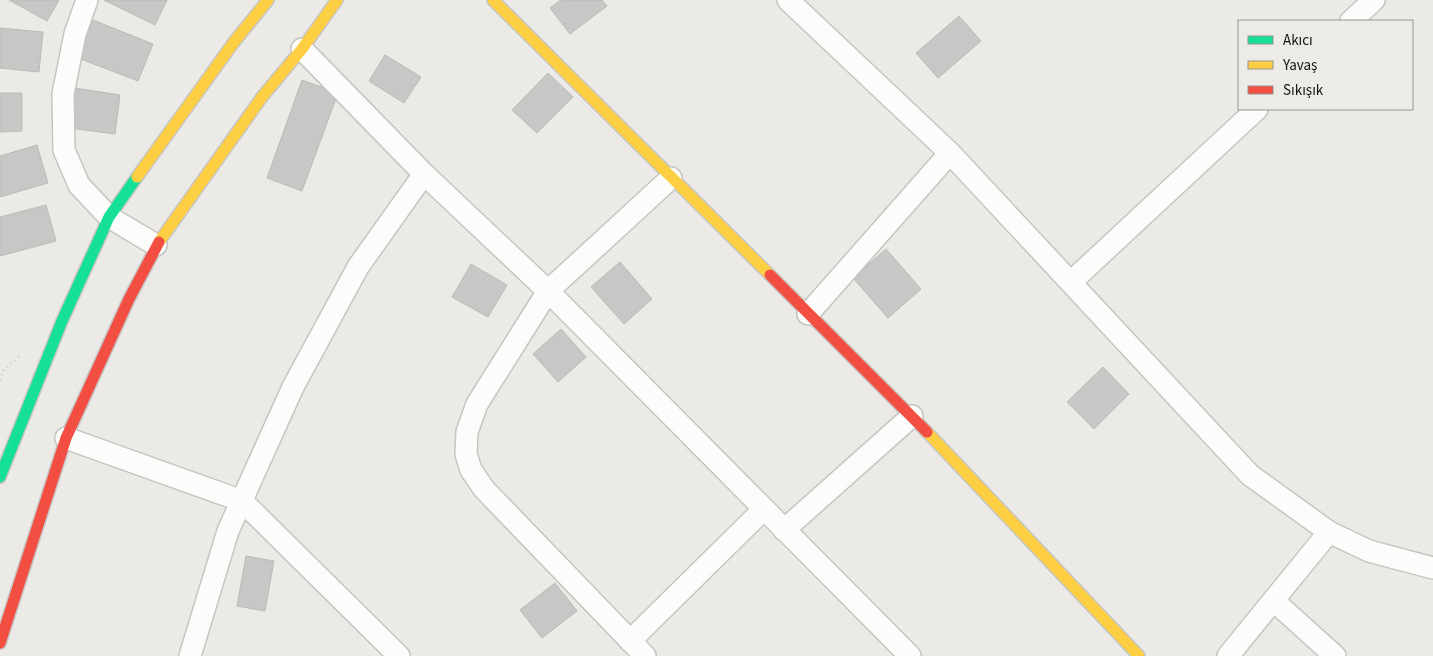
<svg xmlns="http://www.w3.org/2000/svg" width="1433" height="656" viewBox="0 0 1433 656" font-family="'Source Sans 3',sans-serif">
<rect width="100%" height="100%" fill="#eceae7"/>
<g fill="#c9c7c5" stroke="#bcbab8">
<path d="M9,0H59L47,21Z"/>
<path d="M104,0H167L155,25Z"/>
<path d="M561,0H602L607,6L570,34L550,8Z"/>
<path d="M959,16L981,41L938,78L916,53Z"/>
<path d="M93,20L153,44L138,81L78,58Z"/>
<path d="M0,28L43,32L39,72L0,68Z"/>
<path d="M385,55L421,77L404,103L369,81Z"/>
<path d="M548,73L573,97L537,133L512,110Z"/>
<path d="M302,80L338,93L302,191L267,178Z"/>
<path d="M75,88L120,95L115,134L69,128Z"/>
<path d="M0,93H22V131L0,132Z"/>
<path d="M37,145L48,183L0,197V156Z"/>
<path d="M46,205L56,241L0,256V217Z"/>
<path d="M886,249L921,289L888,318L853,278Z"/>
<path d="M620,262L652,299L624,324L591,287Z"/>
<path d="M471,264L507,285L488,317L452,297Z"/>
<path d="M561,329L586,357L558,382L533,354Z"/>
<path d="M1103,367L1129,394L1094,429L1067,402Z"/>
<path d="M246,556L274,561L265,611L237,606Z"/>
<path d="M555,583L577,611L542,638L520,610Z"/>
</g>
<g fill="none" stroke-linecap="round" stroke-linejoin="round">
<g stroke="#c6c5c3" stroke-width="24">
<g id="street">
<path d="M87,0L75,34L63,94L64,150L79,185L109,217L156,245"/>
<path d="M788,0L950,153L1250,475L1329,532L1369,551L1433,568"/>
<path d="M1351,21L1374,0"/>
<path d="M302,49L424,174L548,291L910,656"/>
<path d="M1071,282L1257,109"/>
<path d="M808,314L950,153"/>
<path d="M66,438L242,501L399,656"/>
<path d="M784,530L912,416"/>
<path d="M1274,601L1335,656"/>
<path d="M630,641L764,509"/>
<path d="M190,656L228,531L293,387L358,267L424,174"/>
<path d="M645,656L484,489L471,470L466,454L467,432L477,404L548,291L671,178"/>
<path d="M1228,656L1329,532"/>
</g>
</g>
<g stroke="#c6c5c3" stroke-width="14">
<path id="fast" d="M0,477L62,321L109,217L137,177"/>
</g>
<g stroke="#c6c5c3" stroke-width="14">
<g id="slow">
<path d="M493,0L770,275"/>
<path d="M137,177L234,42L268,0"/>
<path d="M159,242L262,97L302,49L337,0"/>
<path d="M927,432L1139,656"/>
</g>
</g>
<g stroke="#c6c5c3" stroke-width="14">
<g id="jam">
<path d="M770,275L927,432"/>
<path d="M0,643L66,438L129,299L159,242"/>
</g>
</g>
<path stroke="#cacaca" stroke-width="3" stroke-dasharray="1 4" stroke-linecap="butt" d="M0,380L4,369L21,355"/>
<use href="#street" stroke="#fcfcfb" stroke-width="21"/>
<use href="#fast" stroke="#16e098" stroke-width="11"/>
<use href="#slow" stroke="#ffcf43" stroke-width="11"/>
<use href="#jam" stroke="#f24e42" stroke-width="11"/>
</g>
<rect x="1238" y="20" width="175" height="90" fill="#edebe6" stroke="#979592"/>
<rect x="1248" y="36" width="25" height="8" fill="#16e098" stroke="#979592"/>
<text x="1283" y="45" font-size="15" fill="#161513">Akıcı</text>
<rect x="1248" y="61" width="25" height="8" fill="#ffcf43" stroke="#979592"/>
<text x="1283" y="70" font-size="15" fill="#161513">Yavaş</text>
<rect x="1248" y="86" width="25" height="8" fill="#f24e42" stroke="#979592"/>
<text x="1283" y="95" font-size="15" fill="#161513">Sıkışık</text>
</svg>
